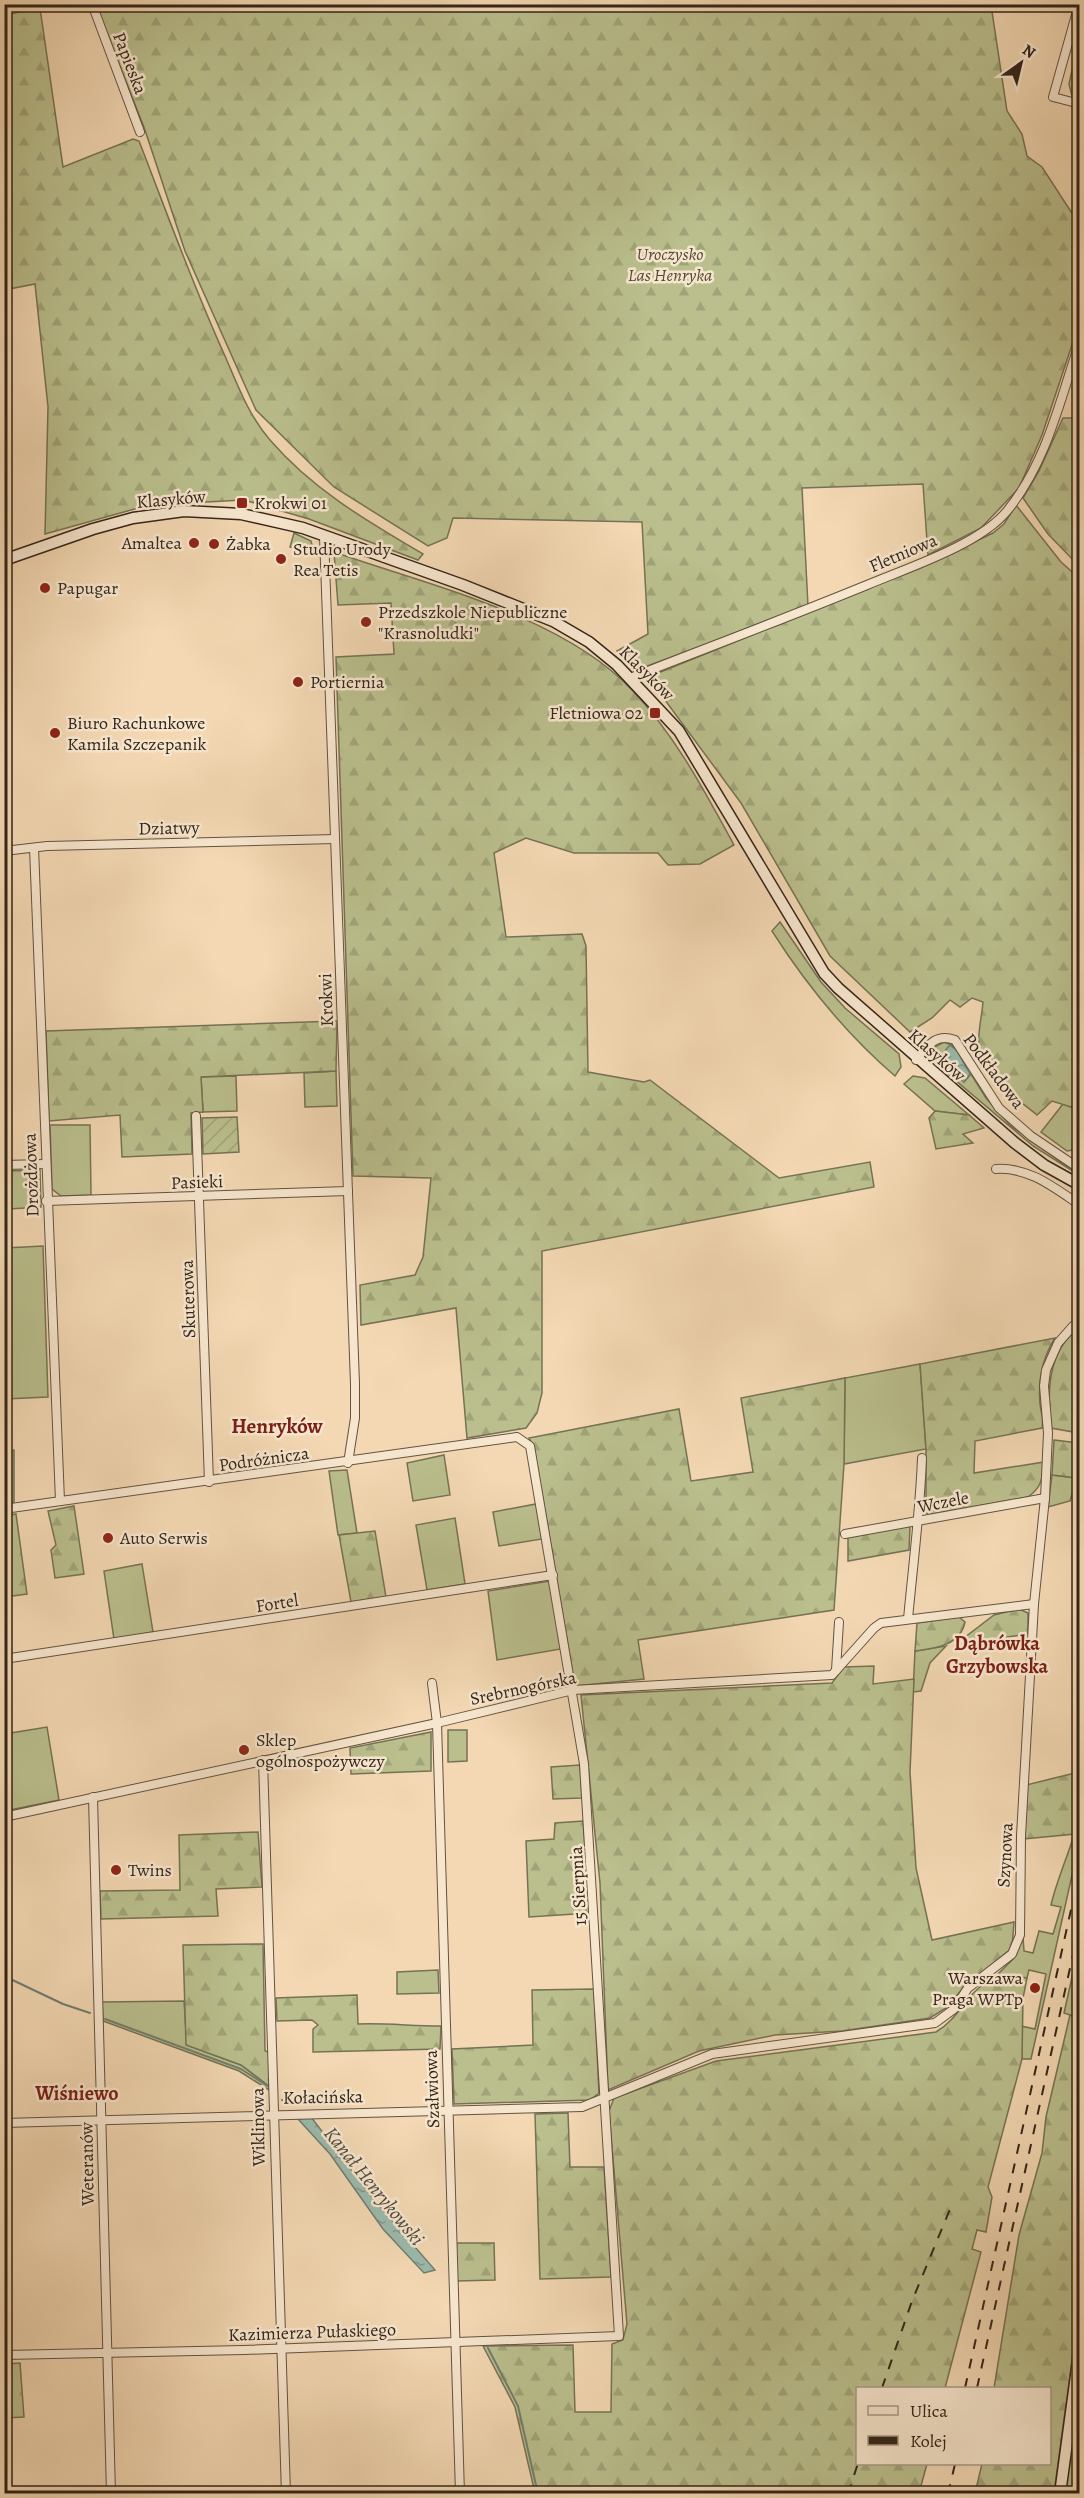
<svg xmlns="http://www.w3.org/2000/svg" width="1084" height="2498" viewBox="0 0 1084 2498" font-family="Alegreya,serif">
<defs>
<pattern id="forest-firs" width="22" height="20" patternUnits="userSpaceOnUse" patternTransform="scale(1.5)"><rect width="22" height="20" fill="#babf8d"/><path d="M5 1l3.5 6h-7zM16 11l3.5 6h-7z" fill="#a0a479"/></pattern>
<pattern id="garden-furrows" width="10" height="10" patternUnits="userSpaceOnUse" patternTransform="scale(1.5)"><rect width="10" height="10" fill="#babf8d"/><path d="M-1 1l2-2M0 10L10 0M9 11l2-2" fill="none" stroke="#a0a479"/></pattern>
<pattern id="water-ripples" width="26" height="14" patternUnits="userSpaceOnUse" patternTransform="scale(1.5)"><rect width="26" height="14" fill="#9bbaad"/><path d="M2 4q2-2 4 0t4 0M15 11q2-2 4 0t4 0" fill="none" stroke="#7f978c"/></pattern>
</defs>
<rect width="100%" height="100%" fill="#f3d8b3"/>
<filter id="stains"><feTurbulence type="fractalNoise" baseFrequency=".00333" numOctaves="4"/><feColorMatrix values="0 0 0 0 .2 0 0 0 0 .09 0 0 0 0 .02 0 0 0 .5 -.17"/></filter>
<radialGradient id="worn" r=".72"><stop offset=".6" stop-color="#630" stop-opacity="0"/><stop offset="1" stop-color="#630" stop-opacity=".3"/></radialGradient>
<g fill="#babf8d" stroke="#767254" stroke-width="1.5">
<path d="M294,533L311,541L314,553L290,547Z"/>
<path d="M780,922L821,982L845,1008L899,1054L901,1067L895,1076C845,1033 807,986 772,931Z"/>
<path d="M944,1042L954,1046L958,1050L950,1045L964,1082L971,1074L986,1098L1010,1125L1079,1175L1033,1146L935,1063L933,1057L935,1050L933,1048Z"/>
<path d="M336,1071L337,1106L305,1107L304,1073Z"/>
<path d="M236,1076L237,1111L203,1112L201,1077Z"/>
<path d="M913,1076L925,1078L969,1115L935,1111L904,1084Z"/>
<path d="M1079,1103V1149L1067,1151L1041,1132L1063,1104L1071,1107Z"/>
<path d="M50,1125H90L91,1195L61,1196L52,1189Z"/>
<path d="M40,1170L41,1207L9,1209L8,1171Z"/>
<path d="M43,1246L48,1397L5,1399V1248Z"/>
<path d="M920,1364L926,1449L844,1464L845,1378Z"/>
<path d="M444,1455L450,1495L413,1501L407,1463Z"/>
<path d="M347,1470L357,1533L338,1535L329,1471Z"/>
<path d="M1052,1475L1077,1478L1070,1501L1048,1507Z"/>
<path d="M536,1504L542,1539L499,1546L493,1512Z"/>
<path d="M455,1518L465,1584L427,1590L416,1525Z"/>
<path d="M142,1564L153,1632L114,1639L104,1571Z"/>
<path d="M550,1581L561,1649L497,1660L488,1591Z"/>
<path d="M946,1646L930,1663L921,1691L913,1692L915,1651Z"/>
<path d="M47,1727L59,1800L5,1811V1734Z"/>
<path d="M448,1730H467V1761L448,1762Z"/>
<path d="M1079,1817V1844L1031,2059H1022L1021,2026L1035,2029L1046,1974L1029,1970L1027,1978L1008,1975L995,1977L1014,1958L1023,1937L1024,1951L1033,1953L1039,1931L1053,1934L1061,1907L1051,1905C1058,1875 1072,1848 1079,1817Z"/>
<path d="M1079,1946V2018L1064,2013Z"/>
<path d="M438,1970L439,1993L397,1994V1972Z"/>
<path d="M184,2001L187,2045L241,2065L269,2086V2090L239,2071L103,2021L102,2002Z"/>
<path d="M1079,2382V2467L1076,2493L1064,2494Z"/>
</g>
<g fill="url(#forest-firs)" stroke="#767254" stroke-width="1.5">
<path d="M96,5H991L1007,111L1022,134L1027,156L1042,167L1079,224V324L1042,435L1019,488L981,528L928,555L923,484L802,488L808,606L634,671L617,651L648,634L642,522L453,518L447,538L428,546L334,487L256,410L185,251L145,130Z"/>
<path d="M40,8L63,167L133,139L139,141C167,213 193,286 225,356C238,386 249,416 270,440C313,490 367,521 423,554L418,560L309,519L244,500L149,505L45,534L48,407L35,284L4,290L5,15Z"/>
<path d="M1079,39V98L1072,96L1069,84Z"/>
<path d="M1063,418H1079V566L1048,534L1023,498L1039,471Z"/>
<path d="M1016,505L1061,562L1079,578V1103L1071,1107L1052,1101L1037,1115C1015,1097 986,1079 979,1049C977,1035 982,1016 983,1002L972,998L960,1007L950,1000L932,1018L910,1032L830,956L741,803L648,677L920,568L993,533L1004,524Z"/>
<path d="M334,552C428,585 563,616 632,690C675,735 704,790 734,845L700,864L668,865L658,853H574L526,838L494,853L506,937L582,934L586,946L588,1072L644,1082L650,1080L779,1178L870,1162L874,1187L542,1251V1393L537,1413L526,1428L467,1438L456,1308L361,1325L360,1285L415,1275L423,1257L431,1178L353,1176L336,657L394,654L391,603L338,605Z"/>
<path d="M337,1021L336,1071L201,1077L203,1112L191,1113L192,1154L122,1157L120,1115L49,1121L46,1031Z"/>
<path d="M935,1111L969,1115L984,1128L963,1134L973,1143L936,1149L929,1118Z"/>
<path d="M1079,1328V1433L1051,1428C1047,1392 1047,1352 1079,1328Z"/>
<path d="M1055,1338C1043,1357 1038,1381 1040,1404C1041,1413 1044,1419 1042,1428L975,1441L974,1473L1044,1462C1042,1479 1042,1487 1028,1497L933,1514L926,1513V1449L920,1364Z"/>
<path d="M845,1378L844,1464L834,1610L638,1640L644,1679L575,1686L534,1447L529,1438L679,1409L691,1481L753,1472L741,1398Z"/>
<path d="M1054,1440L1079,1443L1077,1478L1052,1475Z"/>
<path d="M14,1450V1502L5,1504V1451Z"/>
<path d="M74,1506L84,1574L55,1578L51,1550L56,1545L48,1511Z"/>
<path d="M16,1514L27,1594L5,1597V1516Z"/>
<path d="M910,1526L909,1550L848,1561V1537Z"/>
<path d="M375,1531L386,1597L351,1602L339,1535Z"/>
<path d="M1019,1609L1028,1613V1634L956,1644L994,1615Z"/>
<path d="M959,1617L965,1622C960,1646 935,1648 915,1651L917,1623Z"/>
<path d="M874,1666L873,1684L914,1679L910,1772L916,1868L932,1940L1014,1922L1012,1948L965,1986L946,2008L930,2018L842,2031L775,2035L699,2051L608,2090L600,1883L581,1695L832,1683L844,1667Z"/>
<path d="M431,1732V1771L351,1774L350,1748Z"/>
<path d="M580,1765L582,1798L553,1799L551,1767Z"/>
<path d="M1079,1772V1817L1075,1834L1024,1839L1026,1785Z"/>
<path d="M583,1821L590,1913L529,1917L526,1841L554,1839L555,1823Z"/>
<path d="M258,1832L262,1887L216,1889L218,1916L101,1919L100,1891L180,1890L179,1835Z"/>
<path d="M263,1944L265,2051L269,2052V2086L241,2065L186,2045L183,1945Z"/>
<path d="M1008,1975L1027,1978L1023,1998L1022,2059L988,2187L992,2197L986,2232L977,2230L972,2249L981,2252L945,2388H858V2464H927L919,2493H535L515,2407L483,2346L573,2345L575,2412H611L612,2344L623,2340L627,2324L609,2111L614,2098L716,2061L936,2032C966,2014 968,1981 1008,1975Z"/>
<path d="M594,1989L599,2093L590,2100L454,2104L452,2049L533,2045L532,1990Z"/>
<path d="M357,1995L358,2024C387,2023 412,2026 441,2026L440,2049L313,2052V2029L318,2025L312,2020L277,2021L276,1998Z"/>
<path d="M1070,2015L1080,2018V2260L1072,2288L1075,2289L1073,2307L1076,2308V2331L1054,2493H975L982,2464H1050V2388H994L1019,2235L1042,2153L1046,2117Z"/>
<path d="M568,2113L570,2167H604L611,2277L540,2279L535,2114Z"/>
<path d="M456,2243H494L495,2280L457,2281Z"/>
<path d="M20,2363L24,2417L5,2418V2364Z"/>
</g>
<path fill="url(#garden-furrows)" stroke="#767254" stroke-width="1.5" d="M237,1117L239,1152L203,1154L202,1118Z"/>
<g fill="url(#water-ripples)" stroke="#717e72" stroke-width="1.5">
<path d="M950,1045L957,1051L970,1074L964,1082L937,1060Z"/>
<path d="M311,2117L376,2202L435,2270L424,2273L383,2229L330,2154L298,2119Z"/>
</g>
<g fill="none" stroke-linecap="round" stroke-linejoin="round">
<g stroke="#717e72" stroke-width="2">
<path d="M4,1976L63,2004L90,2013"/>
<path d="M105,2019L241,2069L269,2087"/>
<path d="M282,2100L287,2105"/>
<path d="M488,2348L518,2406L538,2494"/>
</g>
<g stroke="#635240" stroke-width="10">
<g id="street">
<path d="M92,4L140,132"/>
<path d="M1079,4L1053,97L1080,104"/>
<path d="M324,536L355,1384V1418L348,1463"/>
<path d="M630,678C709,647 789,617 867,585C907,568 979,545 1007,511C1047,462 1060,400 1080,341"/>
<path d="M34,848L60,1501"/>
<path d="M4,851L47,846L335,839"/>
<path d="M916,1060C928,1045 936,1033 955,1040L999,1108L1031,1136L1080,1169"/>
<path d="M196,1116L209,1482"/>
<path d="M4,1165L45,1164"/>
<path d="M996,1169C1029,1167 1053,1187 1080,1205"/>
<path d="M46,1201L348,1191"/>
<path d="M4,1509L517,1437L530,1446L584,1764L619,2336L244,2350L4,2355"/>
<path d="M845,1534L1045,1498"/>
<path d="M908,1619C913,1565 920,1512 922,1458"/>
<path d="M4,1659L553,1575"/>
<path d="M836,1670L839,1622"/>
<path d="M432,1683L437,1723L460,2494"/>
<path d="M263,1760L286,2494"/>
<path d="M93,1797L111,2494"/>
<path d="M4,1817L437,1723L573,1690L832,1675L874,1628L881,1623L1034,1604"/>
<path d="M4,2123L582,2107L712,2054L935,2023L954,2009L968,1988L1012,1954L1020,1935L1021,1836L1034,1604L1045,1498L1048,1433L1044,1386L1046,1370L1058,1343L1073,1326L1080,1323"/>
</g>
</g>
<g stroke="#33251a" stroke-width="13">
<g id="secondary">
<path d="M4,560L93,529L133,518L184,511L241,514L303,528L463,585L553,621L589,642L617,665L679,731L824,973L838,988L1015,1143L1044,1165L1080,1185"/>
<path d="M1060,2494L1080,2346"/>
</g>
</g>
<use href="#street" stroke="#f7e6ce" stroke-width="8"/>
<use href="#secondary" stroke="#f7e6ce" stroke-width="10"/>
<g stroke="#33251a" stroke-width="2" stroke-dasharray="10 10" stroke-linecap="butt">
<path d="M882,2388L912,2301L953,2202"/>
<path d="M965,2388L1080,1869"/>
<path d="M977,2388L1080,1923"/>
<path d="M848,2494L858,2463"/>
<path d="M948,2494L955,2464"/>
</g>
</g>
<g fill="#8f2418" stroke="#f7e6ce" stroke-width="2">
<rect x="236" y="497" width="12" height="12" rx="3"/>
<circle cx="194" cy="543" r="6"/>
<circle cx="214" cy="544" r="6"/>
<circle cx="281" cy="559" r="6"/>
<circle cx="45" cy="588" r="6"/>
<circle cx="366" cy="622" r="6"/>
<circle cx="298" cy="682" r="6"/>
<rect x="649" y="707" width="12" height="12" rx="3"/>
<circle cx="55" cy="733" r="6"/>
<circle cx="108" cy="1538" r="6"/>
<circle cx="244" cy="1750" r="6"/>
<circle cx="116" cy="1870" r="6"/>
<circle cx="1035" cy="1988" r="6"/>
</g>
<g text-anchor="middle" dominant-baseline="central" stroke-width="5" stroke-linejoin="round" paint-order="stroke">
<g font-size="18" fill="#33251a" stroke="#f7e6ce">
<text transform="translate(130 63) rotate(69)">Papieska</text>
<text transform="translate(171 499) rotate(-5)">Klasyków</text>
<text transform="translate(903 553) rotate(-23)">Fletniowa</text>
<text transform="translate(647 673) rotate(45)">Klasyków</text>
<text transform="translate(169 828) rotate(-1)">Dziatwy</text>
<text transform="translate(326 1000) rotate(-92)">Krokwi</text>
<text transform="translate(937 1055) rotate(41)">Klasyków</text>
<text transform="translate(994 1071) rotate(53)">Podkładowa</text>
<text transform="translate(31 1175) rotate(-92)">Drożdżowa</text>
<text transform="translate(197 1182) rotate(-2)">Pasieki</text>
<text transform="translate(188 1299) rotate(-92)">Skuterowa</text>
<text transform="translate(264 1459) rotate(-8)">Podróżnicza</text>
<text transform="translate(943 1502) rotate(-11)">Wczele</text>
<text transform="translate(277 1603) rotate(-9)">Fortel</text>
<text transform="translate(523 1688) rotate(-12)">Srebrnogórska</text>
<text transform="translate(1005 1855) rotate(-87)">Szynowa</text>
<text transform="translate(578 1886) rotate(-93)">15 Sierpnia</text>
<text transform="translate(432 2089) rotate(-92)">Szałwiowa</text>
<text transform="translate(323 2097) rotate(-1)">Kołacińska</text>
<text transform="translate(258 2127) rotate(-91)">Wiklinowa</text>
<text transform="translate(87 2164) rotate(-91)">Weteranów</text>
<text transform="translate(312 2332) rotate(-2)">Kazimierza Pułaskiego</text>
</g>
<g font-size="18" font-style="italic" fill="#554c37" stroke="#f7e6ce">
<text x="670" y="254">Uroczysko<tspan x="670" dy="21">Las Henryka</tspan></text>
</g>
<g font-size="18" fill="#33251a" stroke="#f7e6ce" text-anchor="start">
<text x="254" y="503">Krokwi 01</text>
<text x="182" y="543" text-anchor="end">Amaltea</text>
<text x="226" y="544">Żabka</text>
<text x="293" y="549">Studio Urody<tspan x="293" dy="21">Rea Tetis</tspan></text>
<text x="57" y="588">Papugar</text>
<text x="378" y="612">Przedszkole Niepubliczne<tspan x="378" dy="21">"Krasnoludki"</tspan></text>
<text x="310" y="682">Portiernia</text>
<text x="643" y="713" text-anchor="end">Fletniowa 02</text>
<text x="67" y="723">Biuro Rachunkowe<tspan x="67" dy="21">Kamila Szczepanik</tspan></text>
<text x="120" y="1538">Auto Serwis</text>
<text x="256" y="1740">Sklep<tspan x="256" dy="21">ogólnospożywczy</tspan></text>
<text x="128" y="1870">Twins</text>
<text x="1023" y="1978" text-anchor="end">Warszawa<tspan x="1023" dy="21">Praga WPTp</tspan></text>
</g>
<g font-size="20" font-weight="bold" fill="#7a1f14" stroke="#f7e6ce">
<text x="997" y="1643">Dąbrówka<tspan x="997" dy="23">Grzybowska</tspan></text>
<text x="77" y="2093">Wiśniewo</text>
</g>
<g font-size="20" font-style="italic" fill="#4d4a3f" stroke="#f7e6ce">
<text transform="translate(374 2186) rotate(51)">Kanał Henrykowski</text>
</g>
<g font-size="21" font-weight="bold" fill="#7a1f14" stroke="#f7e6ce">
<text x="277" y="1426">Henryków</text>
</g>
</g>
<rect width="1084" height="2498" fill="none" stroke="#f3d8b3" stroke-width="24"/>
<rect x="6" y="6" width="1072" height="2486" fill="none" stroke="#33251a" stroke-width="3"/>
<rect x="12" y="12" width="1060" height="2474" fill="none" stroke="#33251a" stroke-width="1.5"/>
<rect x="856" y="2387" width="195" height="78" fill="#f7e6ce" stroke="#a99986" stroke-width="1.5"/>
<rect x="868" y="2406" width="30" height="9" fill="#f7e6ce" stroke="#a99986" stroke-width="1.5"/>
<text x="910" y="2417" font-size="18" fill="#33251a">Ulica</text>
<rect x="868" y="2436" width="30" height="9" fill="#33251a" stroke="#a99986" stroke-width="1.5"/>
<text x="910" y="2447" font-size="18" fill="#33251a">Kolej</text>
<g transform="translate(1021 63) rotate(34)" stroke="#f7e6ce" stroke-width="4.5" paint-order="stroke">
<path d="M0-4.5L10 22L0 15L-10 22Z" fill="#33251a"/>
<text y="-9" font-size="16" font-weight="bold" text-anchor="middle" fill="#33251a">N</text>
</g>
<rect width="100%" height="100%" filter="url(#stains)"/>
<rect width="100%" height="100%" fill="url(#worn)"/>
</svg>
